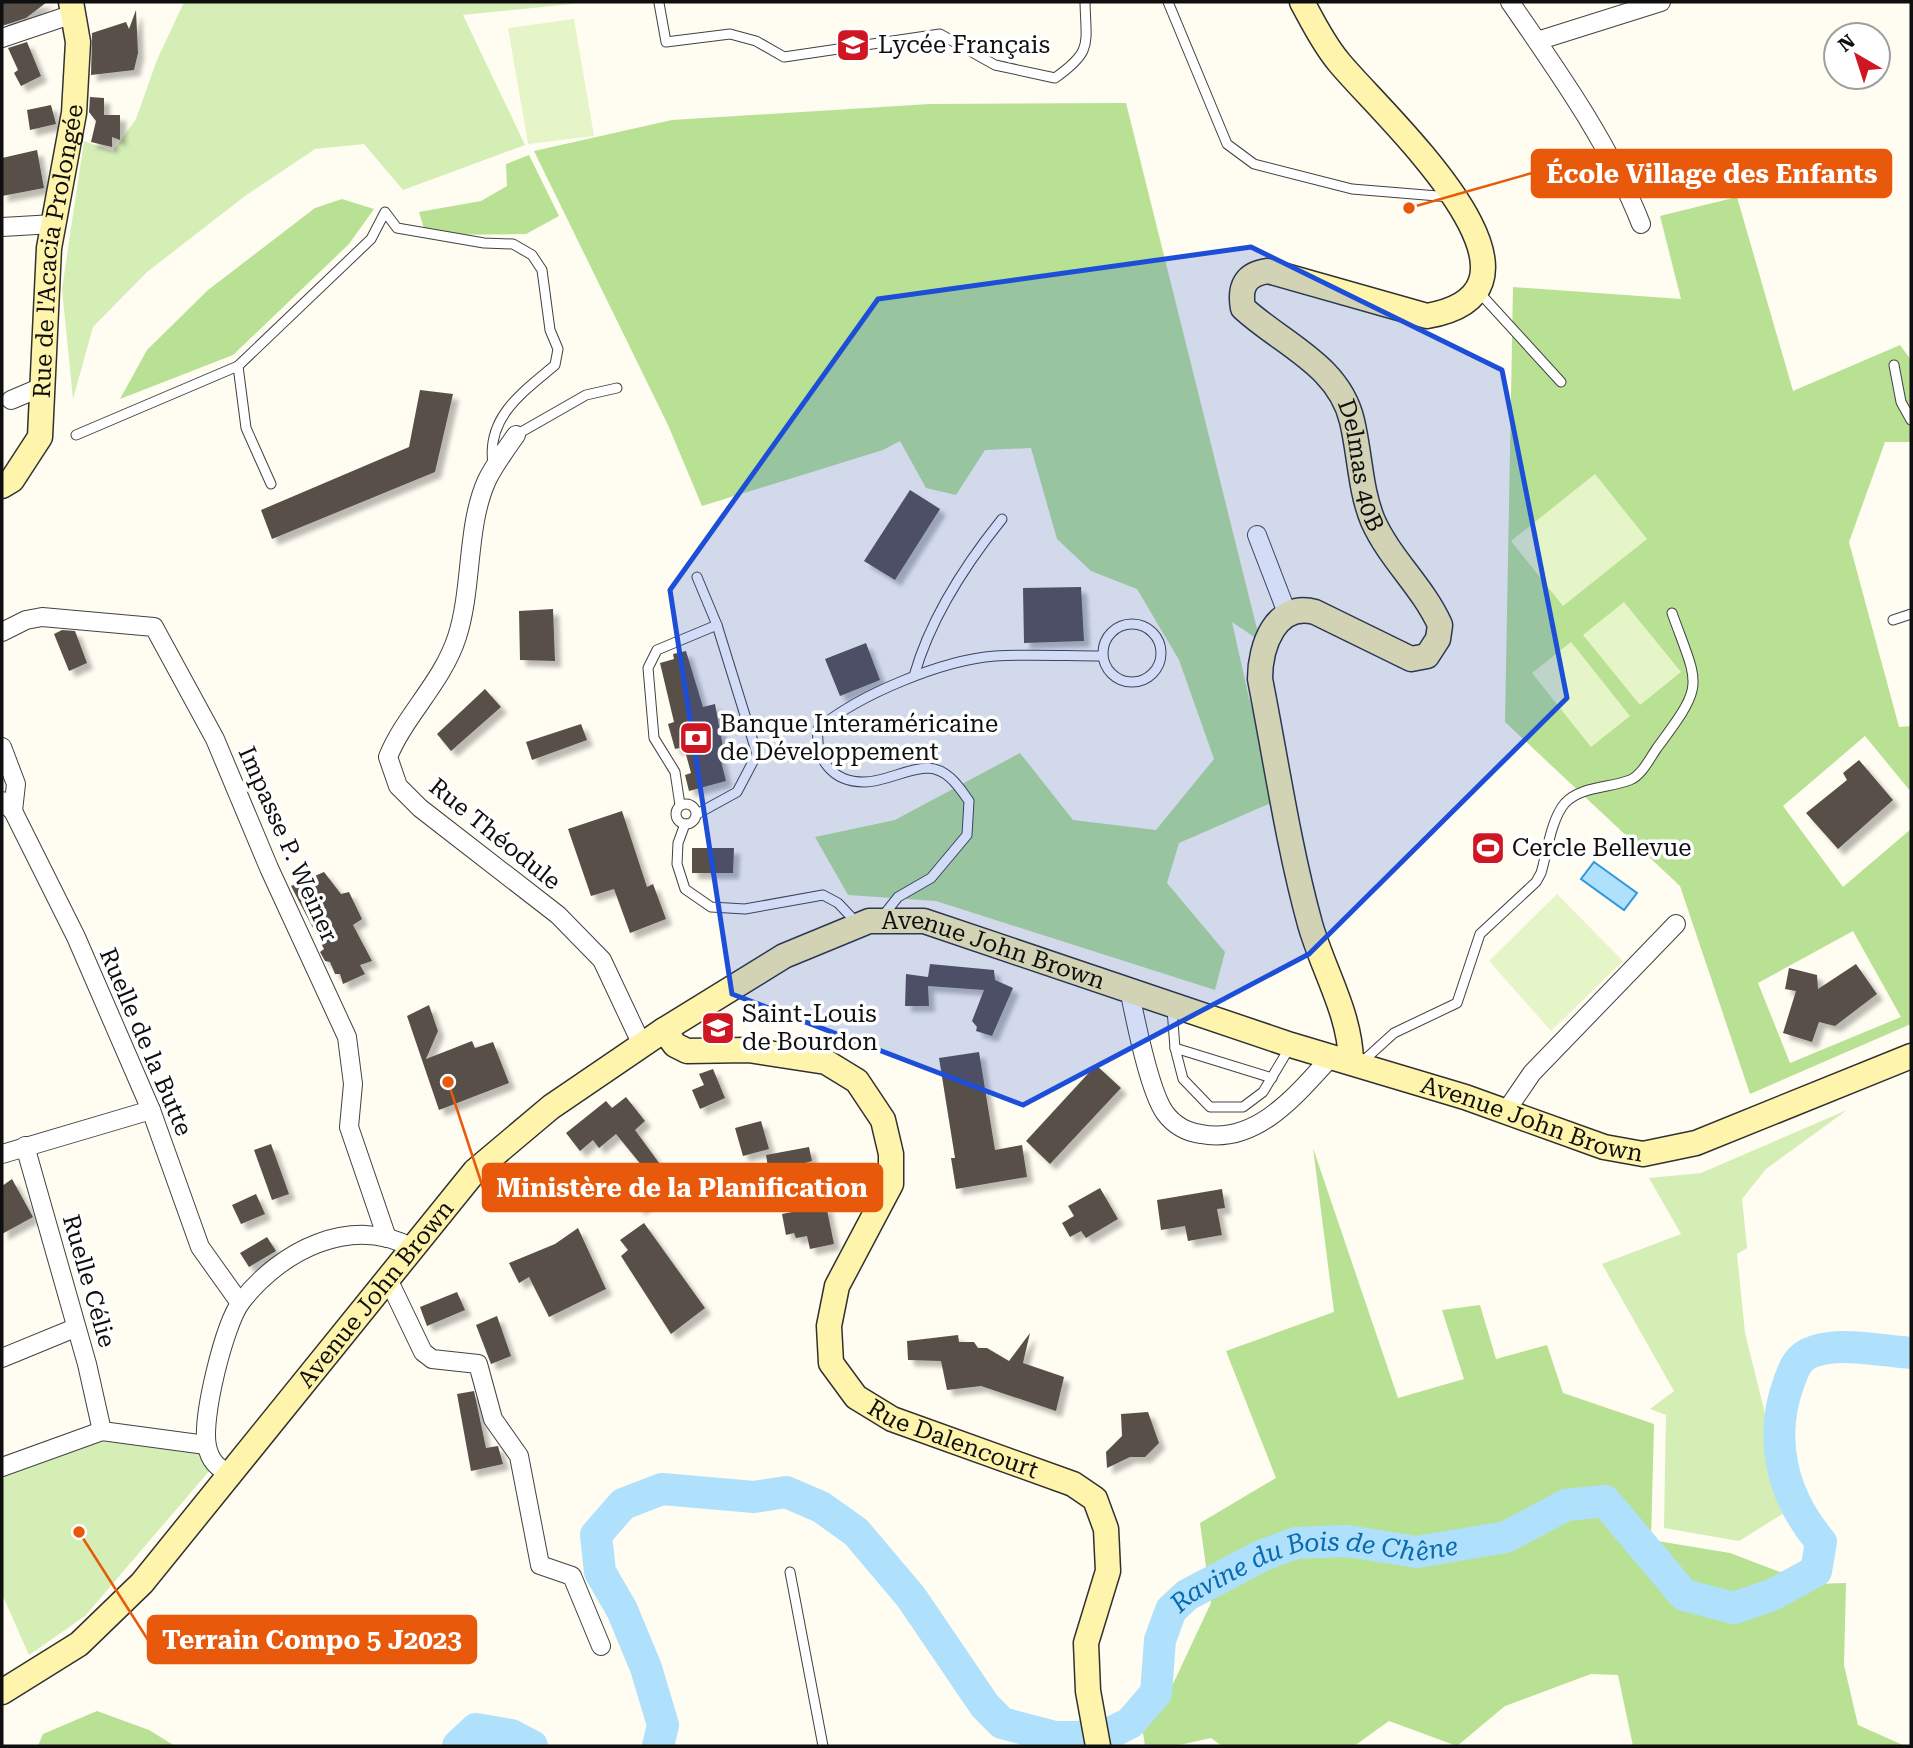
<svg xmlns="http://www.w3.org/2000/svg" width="1913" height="1748" viewBox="0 0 1913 1748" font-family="'Roboto Serif',serif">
<defs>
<filter id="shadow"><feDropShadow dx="6" dy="6" stdDeviation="2" flood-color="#0004"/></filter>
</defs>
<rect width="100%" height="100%" fill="#fffcf1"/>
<g fill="#d4eeb5">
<path d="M184,2L580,3L463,15L525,145L403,190L364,144L315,149L245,196L147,272L93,327L73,399L62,289L84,141L113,151L136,119L157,60Z"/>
<path d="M1847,1110L1766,1169L1742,1199L1747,1248L1737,1254L1745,1333L1789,1510L1739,1541L1664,1528L1666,1415L1650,1409L1674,1391L1602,1264L1681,1234L1649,1178L1701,1173Z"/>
<path d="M102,1431L194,1440L210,1470L85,1616L29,1655L2,1594V1469Z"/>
</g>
<g fill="#b8e193" fill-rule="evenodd">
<path d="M1126,103L1260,641L1232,622L1249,698L1280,799L1179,843L1167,883L1225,952L1215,990L936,901L848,895L815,837L895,820L1020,753L1073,820L1156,830L1214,759L1179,660L1137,589L1091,571L1057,539L1031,448L985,450L956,495L926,488L900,441L883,450L702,506L668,425L534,151L672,120L930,104Z"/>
<path d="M529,155L559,216L526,234L426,235L419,212L481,201L507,186L506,164Z"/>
<path d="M1737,197L1793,391L1900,345L1911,360V442H1885L1849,542L1899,727L1911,726V792L1865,736L1783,806L1843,887L1911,829V1024L1750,1094L1680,886L1505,722L1513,287L1681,299L1660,216ZM1853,931L1901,1017L1790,1063L1758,983Z"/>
<path d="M342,199L374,209L349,244L233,355L120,399L147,350L208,290L315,208Z"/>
<path d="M1313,1148L1398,1398L1464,1379L1442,1310L1480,1305L1496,1359L1547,1345L1563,1393L1654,1424L1651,1540L1730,1553L1812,1584L1846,1583L1844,1665L1858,1725L1905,1746H1633L1618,1675L1591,1674L1505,1706L1457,1746L1389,1721L1354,1746H1222L1211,1738L1175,1746H1145L1142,1726L1164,1703L1211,1603L1200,1523L1276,1478L1226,1351L1334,1312Z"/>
<path d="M97,1711L149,1730L175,1746H38L43,1734Z"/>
</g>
<g fill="#e6f5c8">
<path d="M574,19L594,136L528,144L508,28Z"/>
<path d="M1595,474L1647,539L1563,606L1511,541Z"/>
<path d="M1624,602L1681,672L1640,705L1583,635Z"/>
<path d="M1571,642L1630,716L1591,747L1532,673Z"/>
<path d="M1557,894L1623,961L1551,1031L1489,961Z"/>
</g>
<path fill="#afe1fd" stroke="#2e9adc" stroke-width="2" d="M1594,862L1637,893L1624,910L1581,879Z"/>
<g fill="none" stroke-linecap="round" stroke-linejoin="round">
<g stroke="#afe1fd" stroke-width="32">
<path d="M458,1746L476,1729L511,1735L532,1746"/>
<path id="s1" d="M658,1746L663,1725L646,1668L622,1610L600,1572L596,1535L623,1504L662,1489L754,1497L786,1492L821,1507L856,1532L911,1597L985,1706L1002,1723L1055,1737H1079L1108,1734L1130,1723L1156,1693L1160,1640L1171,1610L1187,1595L1263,1555L1296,1543L1347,1541L1417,1552L1506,1537L1566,1505L1605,1501L1684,1595L1734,1608L1772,1595L1816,1571L1821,1542C1782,1496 1768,1439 1789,1382C1794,1368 1798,1356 1815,1351C1844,1342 1882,1351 1911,1353"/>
</g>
</g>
<g fill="#594f4a" filter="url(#shadow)">
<path d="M2,2H47L26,18L2,26Z"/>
<path d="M136,10L138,53L134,70L91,75L92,33L126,22L129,29Z"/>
<path d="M27,42L41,76L21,86L14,73L18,70L8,48Z"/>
<path d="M90,97L104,98V115H120V140L112,137V147L91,142L96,121L89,112Z"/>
<path d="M51,105L56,124L30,130L27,110Z"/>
<path d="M37,150L44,188L2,196V158Z"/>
<path d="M420,390L453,394L435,472L272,539L261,510L409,447Z"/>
<path d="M910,490L940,509L895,580L864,561Z"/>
<path d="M1081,587L1084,641L1024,643L1023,588Z"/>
<path d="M553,609L555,661L520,660L519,611Z"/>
<path d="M62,630L75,631L87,663L69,671L54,634Z"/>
<path d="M866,643L880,680L840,696L825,659Z"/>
<path d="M686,651L703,707L715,704L723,747L718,749L726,781L689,791L685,775L691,773L684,747L675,749L668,724L674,722L660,663L674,659L673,654Z"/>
<path d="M485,689L501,707L451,751L437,734Z"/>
<path d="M581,724L587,740L532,760L526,742Z"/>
<path d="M1859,760L1893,800L1838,849L1806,813L1847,780L1843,773Z"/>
<path d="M622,811L647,887L653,884L666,919L630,933L614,889L591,896L568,829Z"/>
<path d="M692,848H734L733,873H692Z"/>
<path d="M324,872L341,894L349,892L362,919L353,925L372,961L360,965L365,974L343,984L340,974H335L330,962L325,961L320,952L324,949L291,886Z"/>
<path d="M930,964L994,970L995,980L1013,988L992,1036L976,1031L977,1027L972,1021L984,990L928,986L929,1006H905L906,974L928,977Z"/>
<path d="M1856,964L1877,994L1835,1026L1819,1022L1812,1042L1783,1033L1796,991L1785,989L1789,968L1817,975L1818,989Z"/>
<path d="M429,1005L438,1031L426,1059L472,1041L475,1048L493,1042L509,1083L439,1110L407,1016Z"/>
<path d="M979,1052L995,1150L1022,1145L1027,1177L956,1189L951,1158H955L939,1058Z"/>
<path d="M1096,1065L1121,1088L1050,1164L1026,1141Z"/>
<path d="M713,1069L725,1098L700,1109L692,1090L704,1085L699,1074Z"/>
<path d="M626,1097L645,1121L635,1130L673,1182L640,1209L624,1190L647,1172L616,1134L599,1148L593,1140L580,1151L566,1133L606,1101L612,1108Z"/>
<path d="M761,1121L769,1149L743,1156L735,1128Z"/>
<path d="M271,1144L289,1194L272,1200L254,1150Z"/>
<path d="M809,1147L812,1161L805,1163L808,1179L771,1186L766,1155Z"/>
<path d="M12,1179L33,1217L2,1234V1186Z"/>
<path d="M1100,1188L1118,1219L1086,1238L1081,1231L1070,1237L1062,1223L1074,1216L1068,1206Z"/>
<path d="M1222,1189L1225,1208L1217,1209L1222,1235L1188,1241L1185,1226L1161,1230L1157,1200Z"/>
<path d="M256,1194L265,1214L241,1224L232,1205Z"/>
<path d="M826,1205L834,1244L810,1249L807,1236L796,1238L794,1233L786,1235L782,1214Z"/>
<path d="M644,1223L705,1308L671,1334L621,1256L628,1250L620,1240Z"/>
<path d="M578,1228L606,1289L549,1317L529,1277L519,1283L509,1263L555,1244Z"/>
<path d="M267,1237L276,1251L249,1267L240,1253Z"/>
<path d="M457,1292L465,1310L427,1326L420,1307Z"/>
<path d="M497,1316L511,1356L491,1364L476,1325Z"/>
<path d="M1030,1333L1023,1363L1064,1377L1056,1411L981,1386L947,1390L941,1361L908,1360L907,1341L958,1335L959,1342H974L978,1348H987L1009,1361Z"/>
<path d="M474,1391L486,1448L498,1446L503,1464L471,1471L457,1394Z"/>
<path d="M1148,1412L1159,1443L1145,1457H1130L1107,1468L1106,1452L1122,1436L1121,1414Z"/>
</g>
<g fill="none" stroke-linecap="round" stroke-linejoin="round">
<g stroke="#424242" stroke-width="11">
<g id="lane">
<path d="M1168,2L1227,144L1254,164L1352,189L1450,197"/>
<path d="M659,3L666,42L730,34L756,41L784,57L940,34L995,65L1055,78C1093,51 1086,45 1085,2"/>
<path d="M1477,290L1561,382"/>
<path d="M1894,365L1901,402L1911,420"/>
<path d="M238,366L371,239L385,212L397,228L484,243L513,244L532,255L542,270L550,330L558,349L555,365C523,392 486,417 493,464"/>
<path d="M76,435L238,366L246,428L271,484"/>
<path d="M516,435L586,395L617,388"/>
<path d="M697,577L717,625L757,754L737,792L697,814"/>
<path d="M1893,620L1911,614"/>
<circle cx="1132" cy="653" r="29"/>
<path d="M914,676C930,619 965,565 1002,519"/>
<circle cx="686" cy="814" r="10"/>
<path d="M680,805L675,772L654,738L648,668L657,650L717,625"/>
<path d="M685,824L678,843L677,864L685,889L711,907L745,909L823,895L838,903L857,923"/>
<path d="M882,917L898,897L931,878L967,835L969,801C959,787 948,769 928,768C907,768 886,782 864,782C832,782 815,759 818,729C858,695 942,660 995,656C1030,654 1067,656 1102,656"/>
<path d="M1172,1009L1175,1048L1183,1079L1210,1107H1243L1263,1092L1290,1047"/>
<path d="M1175,1048L1272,1078"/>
<path d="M1361,1063L1394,1033L1457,1003L1480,934L1536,882L1541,873C1547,853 1551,819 1565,803C1581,786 1610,788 1630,780C1642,775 1650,758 1657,748C1706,682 1699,688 1672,613"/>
<path d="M790,1572L823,1746"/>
</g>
</g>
<g stroke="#424242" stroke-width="20">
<g id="street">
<path d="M1510,2C1559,73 1609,143 1641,224"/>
<path d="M2,38L73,14"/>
<path d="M1537,41L1661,2"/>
<path d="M2,227L54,224"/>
<path d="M11,400L44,386"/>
<path d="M516,435C506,449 495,464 487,480C466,526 473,587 457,637C442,683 405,715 388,757L398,786L420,808L558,915L602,960L642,1045"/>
<path d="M1257,535L1287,613"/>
<path d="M2,632L26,620L42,617L154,627L215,739L269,868L347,1037L353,1084L349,1127L387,1238"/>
<path d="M2,747L16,784L13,811"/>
<path d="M2,801L13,811L76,937L151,1110L200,1247L240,1303"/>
<path d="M1129,989C1135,1018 1149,1091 1165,1113C1174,1125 1186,1132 1201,1134C1257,1145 1297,1094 1332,1056"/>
<path d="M1506,1111L1532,1073L1676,924"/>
<path d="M25,1146L87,1364L102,1431"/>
<path d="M2,1154L151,1110"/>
<path d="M388,1279L423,1352L432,1359L478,1364L493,1419L519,1456L540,1565L572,1576L601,1646"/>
<path d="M2,1358L75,1328"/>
<path d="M2,1467L102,1431L206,1445"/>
<path d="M229,1474C217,1467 210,1461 207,1446C201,1419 224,1325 241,1302C280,1251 351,1214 413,1248"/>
</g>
</g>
<g stroke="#313131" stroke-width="27">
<g id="secondary">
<path id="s2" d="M1302,2C1313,22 1323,43 1338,61C1375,108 1580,289 1427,316L1268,271C1246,274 1239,286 1243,308C1282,344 1339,365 1352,421C1360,454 1360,490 1373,521C1390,559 1423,587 1440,625L1438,639L1427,656L1411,659L1315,612C1276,601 1260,646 1260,679C1276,760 1288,844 1310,924C1323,970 1350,1013 1351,1061"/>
<path id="s3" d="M2,486L12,480L40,437L49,248L74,113L78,42L71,2"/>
<path id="s4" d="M664,1030L675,1045L687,1051L748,1050L826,1062L857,1081L883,1120L891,1154V1184L837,1286L829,1326L831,1363L856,1397L892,1419L1073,1484L1095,1499L1106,1529L1108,1571L1086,1643L1088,1691L1098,1746"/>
<path id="s5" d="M2,1692L79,1644L142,1583L475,1171L551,1107L664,1030L784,956L869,921H924L1291,1045L1465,1097L1604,1147L1643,1154L1696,1143L1911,1056"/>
</g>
</g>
<use href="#lane" stroke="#fff" stroke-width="9"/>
<use href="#street" stroke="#fff" stroke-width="18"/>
<use href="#secondary" stroke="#fff4ac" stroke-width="24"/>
</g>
<path fill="#1d4ed8" fill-opacity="0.2" stroke="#1d4ed8" stroke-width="5" stroke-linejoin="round" d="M1251,247L1502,370L1567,698L1309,954L1023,1105L732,994L670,590L878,299Z"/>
<defs>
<g id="school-square" transform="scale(1.75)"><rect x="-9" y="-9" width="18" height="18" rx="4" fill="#cf1724" stroke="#fff"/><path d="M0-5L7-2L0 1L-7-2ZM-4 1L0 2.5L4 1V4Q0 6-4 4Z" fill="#fff"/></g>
<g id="bank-square" transform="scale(1.75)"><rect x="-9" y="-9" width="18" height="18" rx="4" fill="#cf1724" stroke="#fff"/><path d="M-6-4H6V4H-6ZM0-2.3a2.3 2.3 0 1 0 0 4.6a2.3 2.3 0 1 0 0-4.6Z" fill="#fff"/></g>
<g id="stadium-square" transform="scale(1.75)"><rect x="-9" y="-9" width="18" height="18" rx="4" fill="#cf1724" stroke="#fff"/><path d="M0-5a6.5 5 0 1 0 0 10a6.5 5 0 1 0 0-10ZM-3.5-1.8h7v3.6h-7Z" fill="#fff"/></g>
</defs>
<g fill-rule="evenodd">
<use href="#school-square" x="853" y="45"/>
<use href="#bank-square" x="696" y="738"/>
<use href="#stadium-square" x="1488" y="848"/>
<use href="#school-square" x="718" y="1028"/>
</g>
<g text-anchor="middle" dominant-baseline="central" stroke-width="7" stroke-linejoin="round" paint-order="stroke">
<g font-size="24" fill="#0f0f0f" stroke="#fff" text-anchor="start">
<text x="878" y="45">Lycée Français</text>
<text x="720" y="724">Banque Interaméricaine<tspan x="720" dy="28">de Développement</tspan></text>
<text x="1512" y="848">Cercle Bellevue</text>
<text x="742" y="1014">Saint-Louis<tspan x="742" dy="28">de Bourdon</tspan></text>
</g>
<g font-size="24" fill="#0f0f0f" stroke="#fff">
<text stroke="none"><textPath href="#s3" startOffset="250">Rue de l'Acacia Prolongée</textPath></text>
<text stroke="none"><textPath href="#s2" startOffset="830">Delmas 40B</textPath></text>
<text transform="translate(495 834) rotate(39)">Rue Théodule</text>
<text transform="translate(288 844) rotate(66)">Impasse P. Weiner</text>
<text stroke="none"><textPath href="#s5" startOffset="1306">Avenue John Brown</textPath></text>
<text transform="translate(146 1042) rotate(67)">Ruelle de la Butte</text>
<text stroke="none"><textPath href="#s5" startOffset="1872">Avenue John Brown</textPath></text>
<text transform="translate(89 1281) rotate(74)">Ruelle Célie</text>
<text stroke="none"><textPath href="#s5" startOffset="550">Avenue John Brown</textPath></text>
<text stroke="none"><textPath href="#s4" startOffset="662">Rue Dalencourt</textPath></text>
</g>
<g font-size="26" font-style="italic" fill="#096aaf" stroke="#fff">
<text stroke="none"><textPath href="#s1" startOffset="1167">Ravine du Bois de Chêne</textPath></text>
</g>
</g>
<path fill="none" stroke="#e8590c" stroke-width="2.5" d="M1409 208L1532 173M448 1082L483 1188M79 1532L148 1640"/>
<g fill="#e8590c" stroke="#fff" stroke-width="2.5">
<circle cx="1409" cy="208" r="7"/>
<circle cx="448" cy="1082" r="7"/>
<circle cx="79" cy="1532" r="7"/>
</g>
<g fill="#e8590c" stroke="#e8590c" stroke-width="2.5">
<rect x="1532" y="150" width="359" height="47" rx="7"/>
<rect x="483" y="1164" width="399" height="47" rx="7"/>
<rect x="148" y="1616" width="328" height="47" rx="7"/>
</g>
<g font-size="26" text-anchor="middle" font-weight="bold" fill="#fff">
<text x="1712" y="183">École Village des Enfants</text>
<text x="682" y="1197">Ministère de la Planification</text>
<text x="312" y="1649">Terrain Compo 5 J2023</text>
</g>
<rect width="1913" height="1748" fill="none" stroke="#0f0f0f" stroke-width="7"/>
<g transform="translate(1857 56) rotate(321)"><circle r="33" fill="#ffffff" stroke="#9f9f9f" stroke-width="2"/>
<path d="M0-5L12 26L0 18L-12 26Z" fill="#cf1724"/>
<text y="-10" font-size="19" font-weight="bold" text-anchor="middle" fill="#0f0f0f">N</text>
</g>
</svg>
